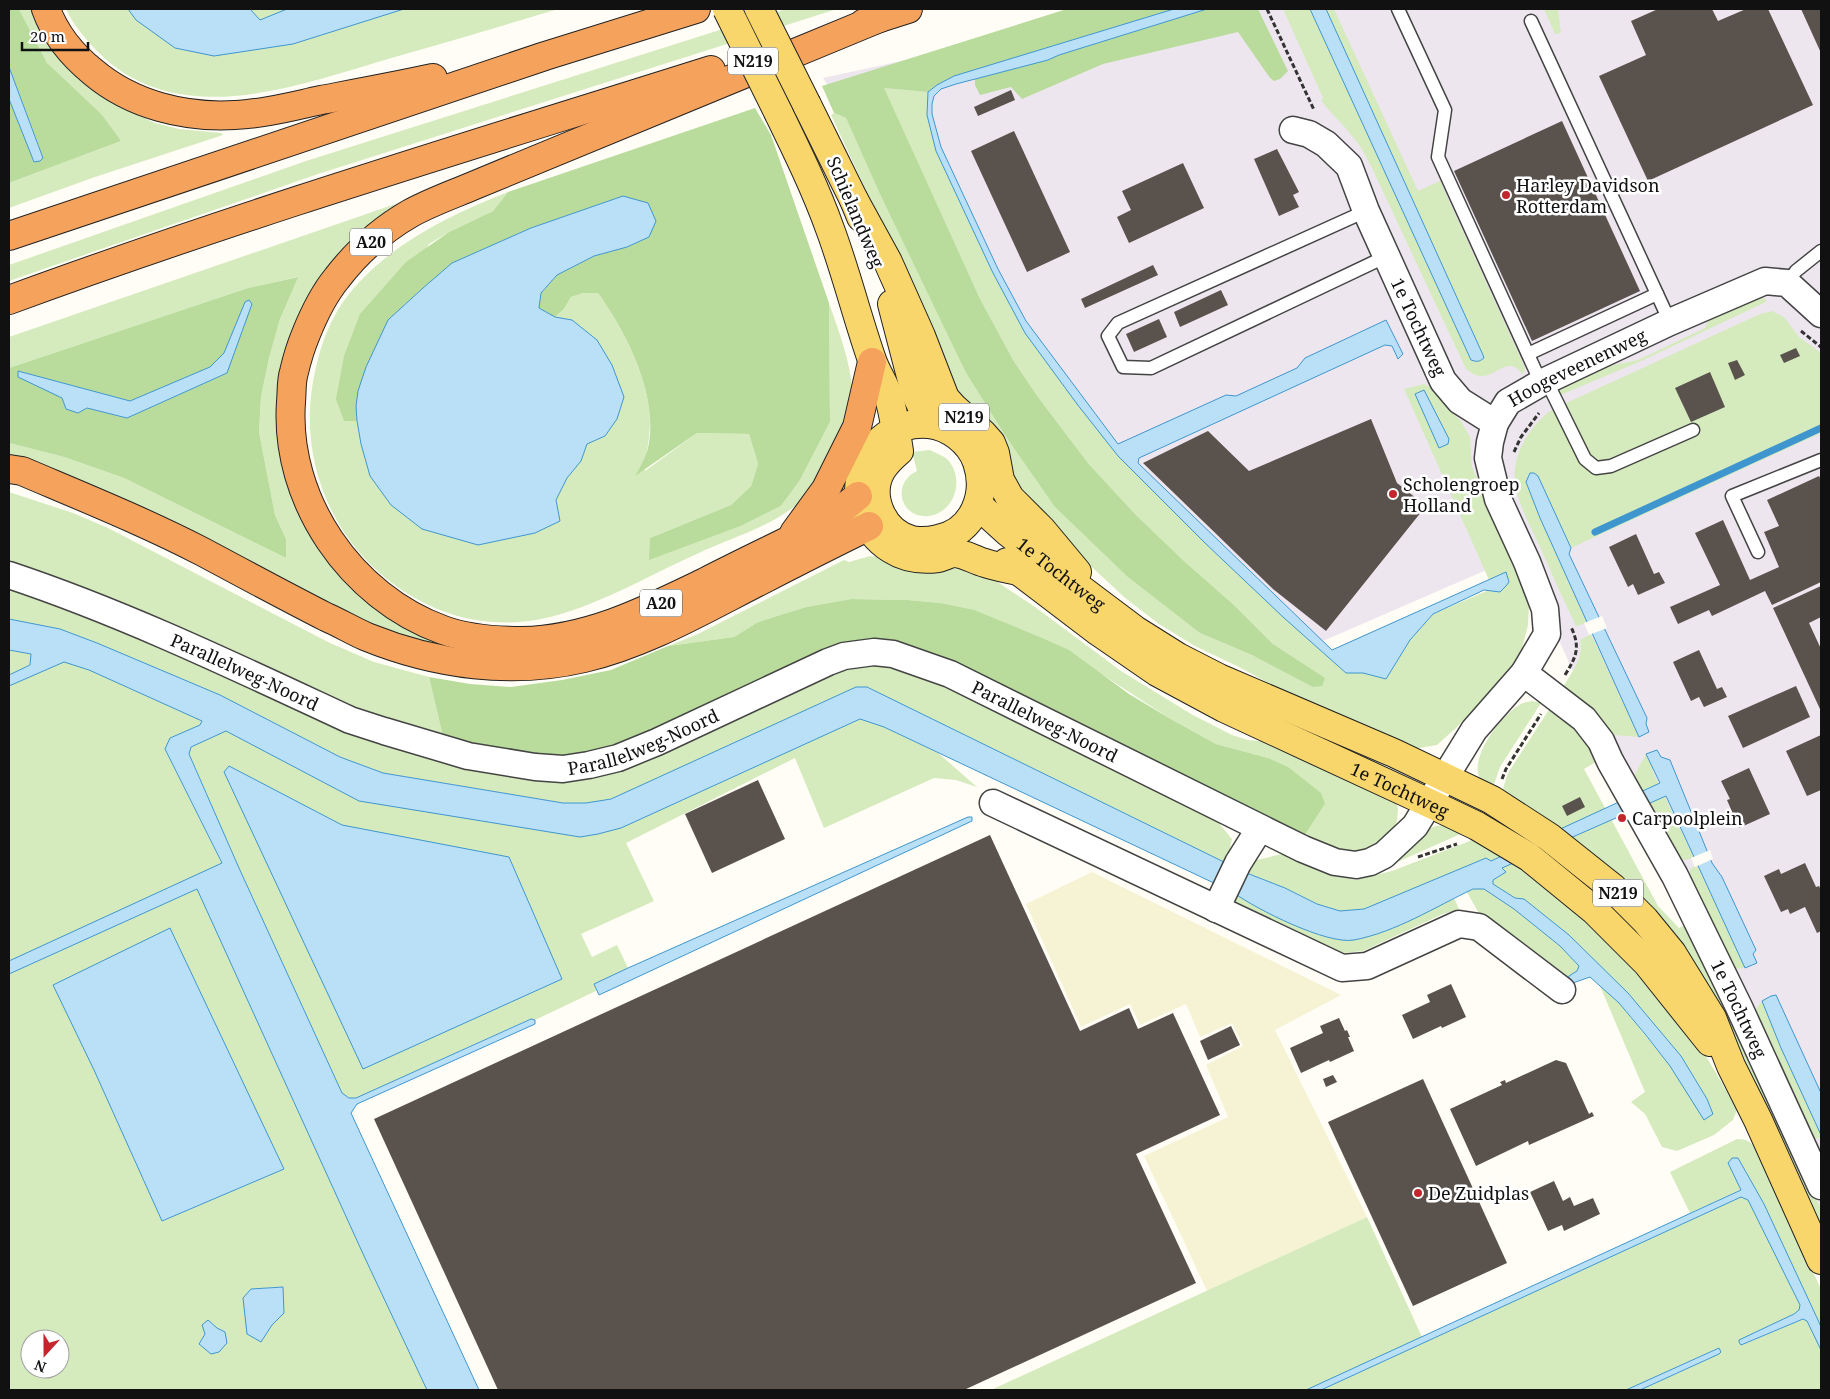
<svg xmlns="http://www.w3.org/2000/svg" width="1830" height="1399" viewBox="0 0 1830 1399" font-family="'Noto Serif',serif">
<rect width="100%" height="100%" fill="#fffdf5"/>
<path fill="#eee6ef" d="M1141,9H1821V1227L1521,555L1293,654L1023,375L823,78Z"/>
<path fill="#f6f3d4" d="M1092,872L1341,995L1275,1030L1367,1217L1207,1291L1144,1156L1228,1117L1206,1065L1243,1046L1232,1023L1200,1037L1186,1004L1140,1025L1130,1004L1081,1027L1026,904Z"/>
<g fill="#d5ebbd" fill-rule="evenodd">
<path d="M19,9H35L93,89L110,102L155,123L179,129L221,133L223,135L95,177L9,208V183L121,141L47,63Z"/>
<path d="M66,9H128L136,20L293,44L404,9H558C502,26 445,43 388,59C296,86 180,131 100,54C87,41 74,26 66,9Z"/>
<path d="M250,9H287L260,20Z"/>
<path d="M786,9H837L318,174L9,281V265L306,161Z"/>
<path d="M1283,9H1310L1471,360L1476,362L1484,358L1483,355L1326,9H1334L1418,191L1440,181L1525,368L1523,375C1508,353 1496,378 1480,376C1475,376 1470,372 1466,369L1372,168C1366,157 1361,146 1353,137C1343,124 1330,113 1321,100L1323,98Z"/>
<path d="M1544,9H1558L1561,33L1555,34Z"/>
<path d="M883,88L928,92L927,115L936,151L993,273L1025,333L1077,404L1118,456L1205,543L1283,617L1346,673H1363L1386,679L1410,640L1433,614L1489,590L1500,591L1509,582L1506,572L1489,580L1404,389L1424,384L1432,388L1444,405L1461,421L1470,437L1472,467L1519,575L1529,606L1528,625L1521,652L1505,676L1456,728L1437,745L1413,749L1328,716L1241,668L1195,646L1159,624L1124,597L1035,514L960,402L871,201L831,115L834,113L846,118L966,373L1006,437L1054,506L1200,633L1254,656L1324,678L1273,644L1234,605L1184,561L1135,514L1088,463L1038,397L1013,360L980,299Z"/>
<path d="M508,192L493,211L449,232L429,244L344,421H357L361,444L559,521L556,500L567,478L581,461L587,444L605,436L572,320L555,317L564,309L571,297L583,293H598C623,328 649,378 650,421C650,437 646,455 645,471L697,433L749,434L758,464L751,486L731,505L650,538L743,525L781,506L800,480L830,422L829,303C838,329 850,360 852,388C853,394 851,400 849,405C847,415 845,425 842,434C839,443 833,452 828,460C822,471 816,486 807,495C779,525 735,536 699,553C649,575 595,608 541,619C513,625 481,623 454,615C348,581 290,473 316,367C321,344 330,321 343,302C383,247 447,216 508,192Z"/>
<path d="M407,200L358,243L282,406L341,573L526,655L425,646L373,628L9,463V443L64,457L124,478L286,558V539L275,515L259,432L261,397L269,358L280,319L297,277L248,288L9,368V337Z"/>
<path d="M1755,297L1766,299V302L1639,362L1558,396L1557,387L1594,369L1638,360L1705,328L1710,316Z"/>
<path d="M1772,311L1784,317L1799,337L1821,353V433L1571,548L1538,476L1526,482L1540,518L1587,623L1576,626C1564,601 1552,575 1541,549C1532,530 1521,510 1516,489C1509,458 1528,428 1551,410L1760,314Z"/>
<path d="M930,450C935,453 942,455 947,459C965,477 956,512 929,516C900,519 891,483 917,471L912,452Z"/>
<path d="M9,492L73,513L108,528L330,643L374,662L429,677L444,741L386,724L9,567Z"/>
<path d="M870,556L878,557L898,566L961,569L996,581L1035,607L1121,671L1191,714L1232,735L1248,740L1271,742L1392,793L1398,808L1397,821L1392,832L1387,839L1365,850L1341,851L1303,838L1325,804L1268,758L1216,744L1169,718L1100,673L940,603L908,600L851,599L806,607L758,622L734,637L668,646L698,634L844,560L849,562Z"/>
<path d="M9,585L440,757L795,687L862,663L912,668L1217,821L1232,839L1229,852L1226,854L1228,858L1226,863L867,687H856L611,799L586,803H563L383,773L340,757L220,695L97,643L60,629L9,619Z"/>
<path d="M1591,634L1639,737L1614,735L1593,710L1563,687C1572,672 1584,658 1580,640Z"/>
<path d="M9,650L31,654L30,665L9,675Z"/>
<path d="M64,662L89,670L202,721L200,725L170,738L165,749L222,864L9,961V686Z"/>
<path d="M1532,701L1541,703L1500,767L1492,790C1489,787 1485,785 1482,782C1465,761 1502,714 1521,704C1524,702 1529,702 1532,701Z"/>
<path d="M1552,705L1578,724L1601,759L1584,769L1658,906L1679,928L1688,924L1775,1108L1768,1111L1711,1000L1501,795L1508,773Z"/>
<path d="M859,719L884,727L938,753L977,787L956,780L934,778L824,828L795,758L626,843L654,901L581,934L592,957L617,945L628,968L595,984L596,991L535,1020L530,1019L356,1098H349L342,1093L239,868L189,753L191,747L226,731L359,801L621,828ZM229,766L341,825L225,772Z"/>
<path d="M1646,754L1654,769L1652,770L1694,858L1686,860L1677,858L1634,776Z"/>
<path d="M1452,824L1465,832L1395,863L1426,830L1436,826Z"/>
<path d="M1476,837L1527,867L1621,946L1696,1040L1719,1078L1737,1110L1733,1120L1714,1135L1677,1151L1662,1147L1645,1114L1631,1102L1645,1092L1600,986L1619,1003L1670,1066L1707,1099L1681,1056L1628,993L1524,899L1515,898L1493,884V880L1505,872L1486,858L1364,909L1340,911L1317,904L1285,888L1244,872L1257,860L1286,853L1327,874L1356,880L1392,871L1470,841Z"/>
<path d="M1697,865L1745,968L1732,969L1689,884L1690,869Z"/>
<path d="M197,889L364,1256L427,1390H9V974ZM94,1070L284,1169L162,1221ZM283,1287L284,1313L272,1325L261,1342L251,1289ZM208,1320L217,1328L225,1332L199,1344L205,1334ZM30,1339H60V1369H30Z"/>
<path d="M1474,889H1484L1514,909L1560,946L1579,966L1577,971L1568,980H1560L1565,974L1515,937L1478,912L1467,892Z"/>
<path d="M1234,893L1318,934L1352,940L1418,916L1454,898L1459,909L1443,914L1363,951L1344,953L1327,948L1235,906L1232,897Z"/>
<path d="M1762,1001L1781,1048L1821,1135V1138L1809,1139L1753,1013Z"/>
<path d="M1778,1114L1821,1209V1226L1771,1117Z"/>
<path d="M1737,1139C1747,1139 1751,1142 1756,1149L1821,1289V1327L1764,1204L1738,1158L1728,1163L1742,1189L1690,1213L1670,1172Z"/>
<path d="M1741,1197L1748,1199L1800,1305L1799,1310L1794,1314L1739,1340L1742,1345L1803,1319L1807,1320L1821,1350V1390H1640L1719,1354L1716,1349L1626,1390H1321Z"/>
<path d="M1367,1217L1422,1337L1306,1390H991Z"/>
</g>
<g fill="#b9dc9c" fill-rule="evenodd">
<path d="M9,9H19L47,63L102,115L121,141L9,183V99L34,162L43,157L9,67Z"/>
<path d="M1067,9H1174L954,76L937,85L928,92L884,88L980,299L1013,360L1038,397L1088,463L1135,514L1184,561L1234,605L1273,644L1325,678L1322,686L1313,687L1254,656L1200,633L1128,577L1054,506L1006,437L966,373L881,196L846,118L834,113L822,86Z"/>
<path d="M1207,9H1258L1288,71L1280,79L1274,81L1270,78L1238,32L1103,64L1022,99L1011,87L980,95L975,85V79L1048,60L1059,55Z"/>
<path d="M755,108L771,135L829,303L830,422L800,480L781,506L743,525L649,560L650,538L731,505L751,486L758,464L749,434L697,433L635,476C639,469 644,460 647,452C661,400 628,335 598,293H583L571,297L564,309L555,317L539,308L541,293L557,275L594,256L627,247L649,237L623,196L531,228L452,263L423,288L388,320L377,343L366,367L356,406L357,421H344L336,399L344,356L360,314L406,262L449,232L493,211L508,192Z"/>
<path d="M298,277L280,319L269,358L261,397L259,432L275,515L286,539V558L124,478L64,457L9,443V368L248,288ZM245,302L227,373L127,418L87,408L78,413L66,409L62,398L18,371L130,401L210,367L224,353Z"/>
<path d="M851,599L908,600L940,603L974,610L1042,638L1069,650L1129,694L1169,718L1216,744L1268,758L1288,767L1321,793L1325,804L1303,838L895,648L656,734L564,760L444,741L429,677L470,684L511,687L562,680L611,670L668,646L734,637L758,622L806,607Z"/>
</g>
<g fill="#b9e0f7" stroke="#3f96cf">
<path d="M128,9H250L260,20L287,9H404L293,44L214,56L175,48L136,20Z"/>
<path d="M1174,9H1207L1059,55L1048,60L956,84L941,89L934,96L932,104V114L941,147L998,269L1026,321L1118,444L1226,395L1236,396L1297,368L1305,358L1386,320L1403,354L1398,359L1392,346L1385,345L1139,458L1138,463L1332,650L1506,572L1509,582L1506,586L1500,592L1484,590L1433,614L1410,640L1386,679L1363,673H1346L1283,617L1205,543L1118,456L1077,404L1025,333L993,273L936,151L927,115L928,92L937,85L954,76Z"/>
<path d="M1310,9H1326L1483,355L1484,358C1479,362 1477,362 1471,360Z"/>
<path d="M9,67L43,158L40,161L34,162L9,99Z"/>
<path d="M623,196L648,203L656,221L649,237L627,247L594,256L557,275L541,293L539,308L555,317L572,320L597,340L612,365L624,397L617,419L605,436L587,444L581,461L567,478L556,500L560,521L535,533L478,545L422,529L391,505L370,476L361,444L357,421L356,406L358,391L366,367L388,320L423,288L452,263L531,228Z"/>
<path d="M249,300L252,304L227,373L127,418L87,408L78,413L66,409L62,398L18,377V371L130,401L210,367L224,353L245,302Z"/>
<path d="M1424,390L1449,439L1448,444L1439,448L1415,394Z"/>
<path d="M1530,473H1534L1538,476L1571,548L1569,554L1647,718L1646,724L1649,732L1639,737L1540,518L1526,482Z"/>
<path d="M9,619L60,629L97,643L220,695L340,757L383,773L563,803H586L611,799L856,687H867L1226,863L1216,884L884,727L860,719L621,828L598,834L580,837L359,801L226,731L191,747L189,754L239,868L342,1093L349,1098H356L531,1019L535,1020V1024L357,1104L351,1113L479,1390H427L364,1256L197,889L9,974V961L222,863L165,749L170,738L200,725L202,721L89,670L64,662L9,686V675L30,665L31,654L9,650Z"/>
<path d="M1657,750L1661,757L1670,760L1712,863L1722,877L1756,950L1753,954L1757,963L1745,968L1666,796L1502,868L1506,872L1493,880V884L1515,898L1524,899L1569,935L1628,993L1681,1056L1707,1099L1713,1114L1704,1120L1670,1066L1645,1034L1619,1003L1590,977L1570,984L1568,980L1569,976L1577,971L1579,966L1560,946L1514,909L1484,889H1473C1435,907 1396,932 1354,940C1327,945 1256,909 1234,893L1244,872L1285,888L1317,904L1340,911L1364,909L1486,858L1491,861L1660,783L1646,754Z"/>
<path d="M229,766L342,825L509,857L562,979L363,1069L224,772Z"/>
<path d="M968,817H972V821L599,995L594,984L628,968Z"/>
<path d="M170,928L284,1169L162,1221L94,1070L53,985Z"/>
<path d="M1776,995L1821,1093V1135L1781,1048L1762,1001L1771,996Z"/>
<path d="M1732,1158H1738L1764,1204L1818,1320L1821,1327V1350L1807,1321L1803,1319L1741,1345L1739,1342V1340L1794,1314L1799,1310L1800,1305L1748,1200L1741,1197L1321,1390H1306L1741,1190L1728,1163Z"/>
<path d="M283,1287L284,1313L272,1325L261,1342L247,1334L243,1298L251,1289Z"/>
<path d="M208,1320L217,1328L225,1332L227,1343L219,1352L211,1354L199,1344L205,1334L202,1325Z"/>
<path d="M1719,1348L1721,1352L1719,1354L1640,1390H1626Z"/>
</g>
<g fill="#fffdf5">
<path d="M1602,616L1607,628L1589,635L1584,623Z"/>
<path d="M1710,850L1713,859L1695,867L1691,858Z"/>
</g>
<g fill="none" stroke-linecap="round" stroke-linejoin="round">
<path stroke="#3f96cf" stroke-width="7" d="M1595,532L1821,428"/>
</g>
<g fill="#5a524d">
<path d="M1658,9H1712L1718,21L1746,9H1768L1813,105L1648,181L1599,76L1646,55L1631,21Z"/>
<path d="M1801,9H1821V53Z"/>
<path d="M1011,90L1015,100L978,116L974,107Z"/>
<path d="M1562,121L1640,291L1532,341L1454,171Z"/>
<path d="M1014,131L1070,252L1027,272L971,151Z"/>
<path d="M1277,149L1299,192L1293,195L1299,207L1279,216L1254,159Z"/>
<path d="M1183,163L1204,208L1129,243L1117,217L1131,210L1122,191Z"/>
<path d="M1153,265L1158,275L1085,308L1081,299Z"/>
<path d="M1221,290L1228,305L1180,327L1174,312Z"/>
<path d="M1159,319L1167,337L1134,352L1126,334Z"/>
<path d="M1796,348L1800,356L1784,363L1780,355Z"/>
<path d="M1737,360L1745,375L1735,380L1728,363Z"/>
<path d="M1710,372L1725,407L1691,422L1675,388Z"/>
<path d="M1371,419L1397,483L1426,506L1326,631L1273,589L1143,463L1208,431L1249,471Z"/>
<path d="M1819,476L1821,480V582L1772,605L1765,591L1712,616L1709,610L1678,624L1670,607L1720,585L1695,533L1723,520L1750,580L1779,567L1764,532L1779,526L1767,500Z"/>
<path d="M1636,534L1654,574L1659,572L1665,583L1638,595L1633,584L1628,587L1609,547Z"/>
<path d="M1821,586V617L1809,623L1821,649V708L1820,709L1773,608Z"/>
<path d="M1699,650L1717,689L1722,687L1727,697L1704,707L1699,697L1691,701L1673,662Z"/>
<path d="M1796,686L1810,717L1743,748L1728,716Z"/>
<path d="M1821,735V790L1807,796L1786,751Z"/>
<path d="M1749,768L1770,814L1739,828L1727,800L1730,799L1721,781Z"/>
<path d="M758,780L785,839L712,873L685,814Z"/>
<path d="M1580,797L1585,807L1567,816L1562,806Z"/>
<path d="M990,835L1080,1031L1129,1008L1138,1029L1173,1013L1220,1115L1136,1154L1196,1283L964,1390H498L374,1119Z"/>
<path d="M1805,863L1816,887L1819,886L1821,890V931L1817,933L1805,907L1790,914L1788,909L1781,912L1764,876L1779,869L1781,874Z"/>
<path d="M1451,984L1466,1017L1442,1028L1441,1026L1413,1039L1402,1015L1430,1002L1427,995Z"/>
<path d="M1339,1018L1345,1031L1347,1030L1350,1037H1348L1354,1051L1330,1062L1329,1060L1301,1073L1290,1048L1323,1033L1320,1026Z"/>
<path d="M1231,1026L1240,1045L1208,1060L1200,1041Z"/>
<path d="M1556,1060L1566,1063L1589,1114L1592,1112L1594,1116L1529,1145L1528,1141L1476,1166L1450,1109L1502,1085L1500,1082L1505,1080L1506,1083Z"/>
<path d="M1333,1075L1337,1082L1326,1087L1323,1079Z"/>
<path d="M1423,1079L1507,1263L1413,1306L1328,1122Z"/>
<path d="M1554,1181L1563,1201L1570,1197L1574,1206L1593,1198L1600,1214L1564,1231L1562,1225L1548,1231L1530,1192Z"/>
</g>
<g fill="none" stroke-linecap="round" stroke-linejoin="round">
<g stroke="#444" stroke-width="15">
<g id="lane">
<path d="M1398,9L1445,110L1438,157L1541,383"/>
<path d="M1531,21L1670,322"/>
<path d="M1366,211L1118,323L1108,336L1123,367L1151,368L1387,256"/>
<path d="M1787,283L1796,271L1821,251"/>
<path d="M1528,354L1657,294"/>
<path d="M1546,380L1585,459L1596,468L1611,466L1693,430"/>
<path d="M1758,552L1732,496L1821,460"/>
</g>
</g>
<g stroke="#444" stroke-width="29">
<g id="street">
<path id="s1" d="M1495,423L1508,402L1541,383L1670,322L1765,281L1787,283L1821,314"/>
<path id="s2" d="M9,575C126,614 238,668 350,720L384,731L468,756L535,767L563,769L589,765L618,758L657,742L828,662L844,656L874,652L893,654L950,674L1303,849L1335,862L1356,865L1370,862L1384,855L1415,826L1474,730L1524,673L1547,634L1545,609L1527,562L1498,499L1488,458L1490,442L1495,423L1460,401L1443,381L1366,211L1349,166L1326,144L1309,134L1293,130"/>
<path id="s3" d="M1524,673L1584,719L1601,741L1610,761L1675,876L1739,1007L1821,1186"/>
<path d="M993,803L1342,968L1367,966L1459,924L1479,927L1562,990"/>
<path d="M1216,909L1238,863L1260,828"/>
</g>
</g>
<g stroke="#222" stroke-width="30">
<g id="primary">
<path d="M807,105L854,200L861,217"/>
<path d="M779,114C797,151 816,190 830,229C846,272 857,317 872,360C876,372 884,383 888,395C894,412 896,433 899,451C892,457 886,462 881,471C867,497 883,533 912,540C921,542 930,541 938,539C974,532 988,494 977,462C970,442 949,426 929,424C861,418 832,511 891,549C905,558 922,560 938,558C943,557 948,554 953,553C964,553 974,560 985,563C997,567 1010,569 1022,572"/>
<path d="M854,200L888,262L921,336L945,398L954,408L983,434L991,443L995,453L1000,480L1010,498L1042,530L1077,572"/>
<path d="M892,304L915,392L930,424"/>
<path id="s4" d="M978,505L1009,533L1070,581L1135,630L1178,657L1219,678L1394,753L1492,800L1549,837L1613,888L1645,920L1672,953L1712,1018L1731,1066L1758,1120L1821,1260"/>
<path id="s5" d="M1007,562L1099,632L1157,672L1224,708L1429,803L1477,826L1529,857L1595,911L1647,963L1710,1042"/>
</g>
</g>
<g stroke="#222" stroke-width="30">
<g id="highway">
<path d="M46,9C55,34 72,55 93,72C132,105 185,118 235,115C264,114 293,106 321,100C358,93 396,86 433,78"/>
<path d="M864,23L908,9"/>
<path d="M9,236L545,56L696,9"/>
<path d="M9,300C240,215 476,144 711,70"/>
<path d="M9,469L22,471C83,497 145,522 203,552C244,574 285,596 326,617C340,623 353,631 367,637C436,665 512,675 584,658C635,646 683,621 729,597C775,573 822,549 869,526"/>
<path d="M858,496L830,519L812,529C776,547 740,564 705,582C647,610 588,640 522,641C496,641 468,639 443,630C351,597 284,500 291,402C292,392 291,381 294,372C297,359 301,346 306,334C314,314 323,295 337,278C357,252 383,229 411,213C431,202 454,194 475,185L882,17"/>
<path d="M794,533L826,489L857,427L872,362"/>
</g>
</g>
<g stroke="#333" stroke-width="3" stroke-dasharray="5 2.5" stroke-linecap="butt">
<path d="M1267,9L1314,110"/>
<path d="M1801,331L1821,347"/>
<path d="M1514,452L1521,437L1539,413"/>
<path d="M1565,675C1576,657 1581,648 1571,627"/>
<path d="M1502,779L1506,769L1541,714"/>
<path d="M1418,857L1457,844"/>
</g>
<use href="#lane" stroke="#fff" stroke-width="12"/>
<use href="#street" stroke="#fff" stroke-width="26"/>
<use href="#primary" stroke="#f9d66b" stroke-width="28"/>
<use href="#highway" stroke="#f5a25d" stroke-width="28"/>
<g stroke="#222" stroke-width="30" stroke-linecap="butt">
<g id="primary-bridge">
<path d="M727,9L779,114"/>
<path d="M759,9L807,105"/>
</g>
</g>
<use href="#primary-bridge" stroke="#f9d66b" stroke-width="28"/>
</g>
<g fill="#c4262e" stroke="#fff" stroke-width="2">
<circle cx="1506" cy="195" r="5"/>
<circle cx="1393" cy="494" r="5"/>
<circle cx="1622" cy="818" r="5"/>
<circle cx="1418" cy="1193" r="5"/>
</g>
<g text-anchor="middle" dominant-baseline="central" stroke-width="5" stroke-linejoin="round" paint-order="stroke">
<g fill="#fff" stroke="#585858" stroke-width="1">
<rect x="728" y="47.5" width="50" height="27" rx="4"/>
<rect x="350" y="228.5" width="42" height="27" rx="4"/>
<rect x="939" y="403.5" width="50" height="27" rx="4"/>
<rect x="640" y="589.5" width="42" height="27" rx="4"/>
<rect x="1593" y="879.5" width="50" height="27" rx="4"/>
</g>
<g font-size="16" font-weight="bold" fill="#111">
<text x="753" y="61">N219</text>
<text x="371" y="242">A20</text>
<text x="964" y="417">N219</text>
<text x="661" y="603">A20</text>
<text x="1618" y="893">N219</text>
</g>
<g font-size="18" fill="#111" stroke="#fff" text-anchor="start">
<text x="1516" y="185">Harley Davidson<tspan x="1516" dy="21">Rotterdam</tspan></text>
<text x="1403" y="484">Scholengroep<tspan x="1403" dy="21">Holland</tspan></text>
<text x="1632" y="818">Carpoolplein</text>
<text x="1428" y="1193">De Zuidplas</text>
</g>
<g font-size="18" fill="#111" stroke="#fff">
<text transform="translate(856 212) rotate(67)">Schielandweg</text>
<text transform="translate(1419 327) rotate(65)">1e Tochtweg</text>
<text stroke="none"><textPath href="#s1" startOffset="102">Hoogeveenenweg</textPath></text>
<text stroke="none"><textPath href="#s4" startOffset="108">1e Tochtweg</textPath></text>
<text stroke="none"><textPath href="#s2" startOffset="255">Parallelweg-Noord</textPath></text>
<text stroke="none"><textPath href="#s2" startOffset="1110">Parallelweg-Noord</textPath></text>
<text stroke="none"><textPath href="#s2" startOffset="675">Parallelweg-Noord</textPath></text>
<text stroke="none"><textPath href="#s5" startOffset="456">1e Tochtweg</textPath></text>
<text stroke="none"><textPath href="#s3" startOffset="405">1e Tochtweg</textPath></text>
</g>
</g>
<rect width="1830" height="1399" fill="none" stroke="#111111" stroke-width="20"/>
<g transform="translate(45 1354) rotate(201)"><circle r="24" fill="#ffffff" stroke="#a0a0a0"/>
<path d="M0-4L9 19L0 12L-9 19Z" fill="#c4262e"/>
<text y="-8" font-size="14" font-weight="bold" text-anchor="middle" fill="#111111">N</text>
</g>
<path d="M22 42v8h66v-8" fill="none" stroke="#111111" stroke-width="2.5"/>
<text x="30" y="42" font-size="15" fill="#111111" stroke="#ffffff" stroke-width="4" paint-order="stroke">20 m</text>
</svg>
